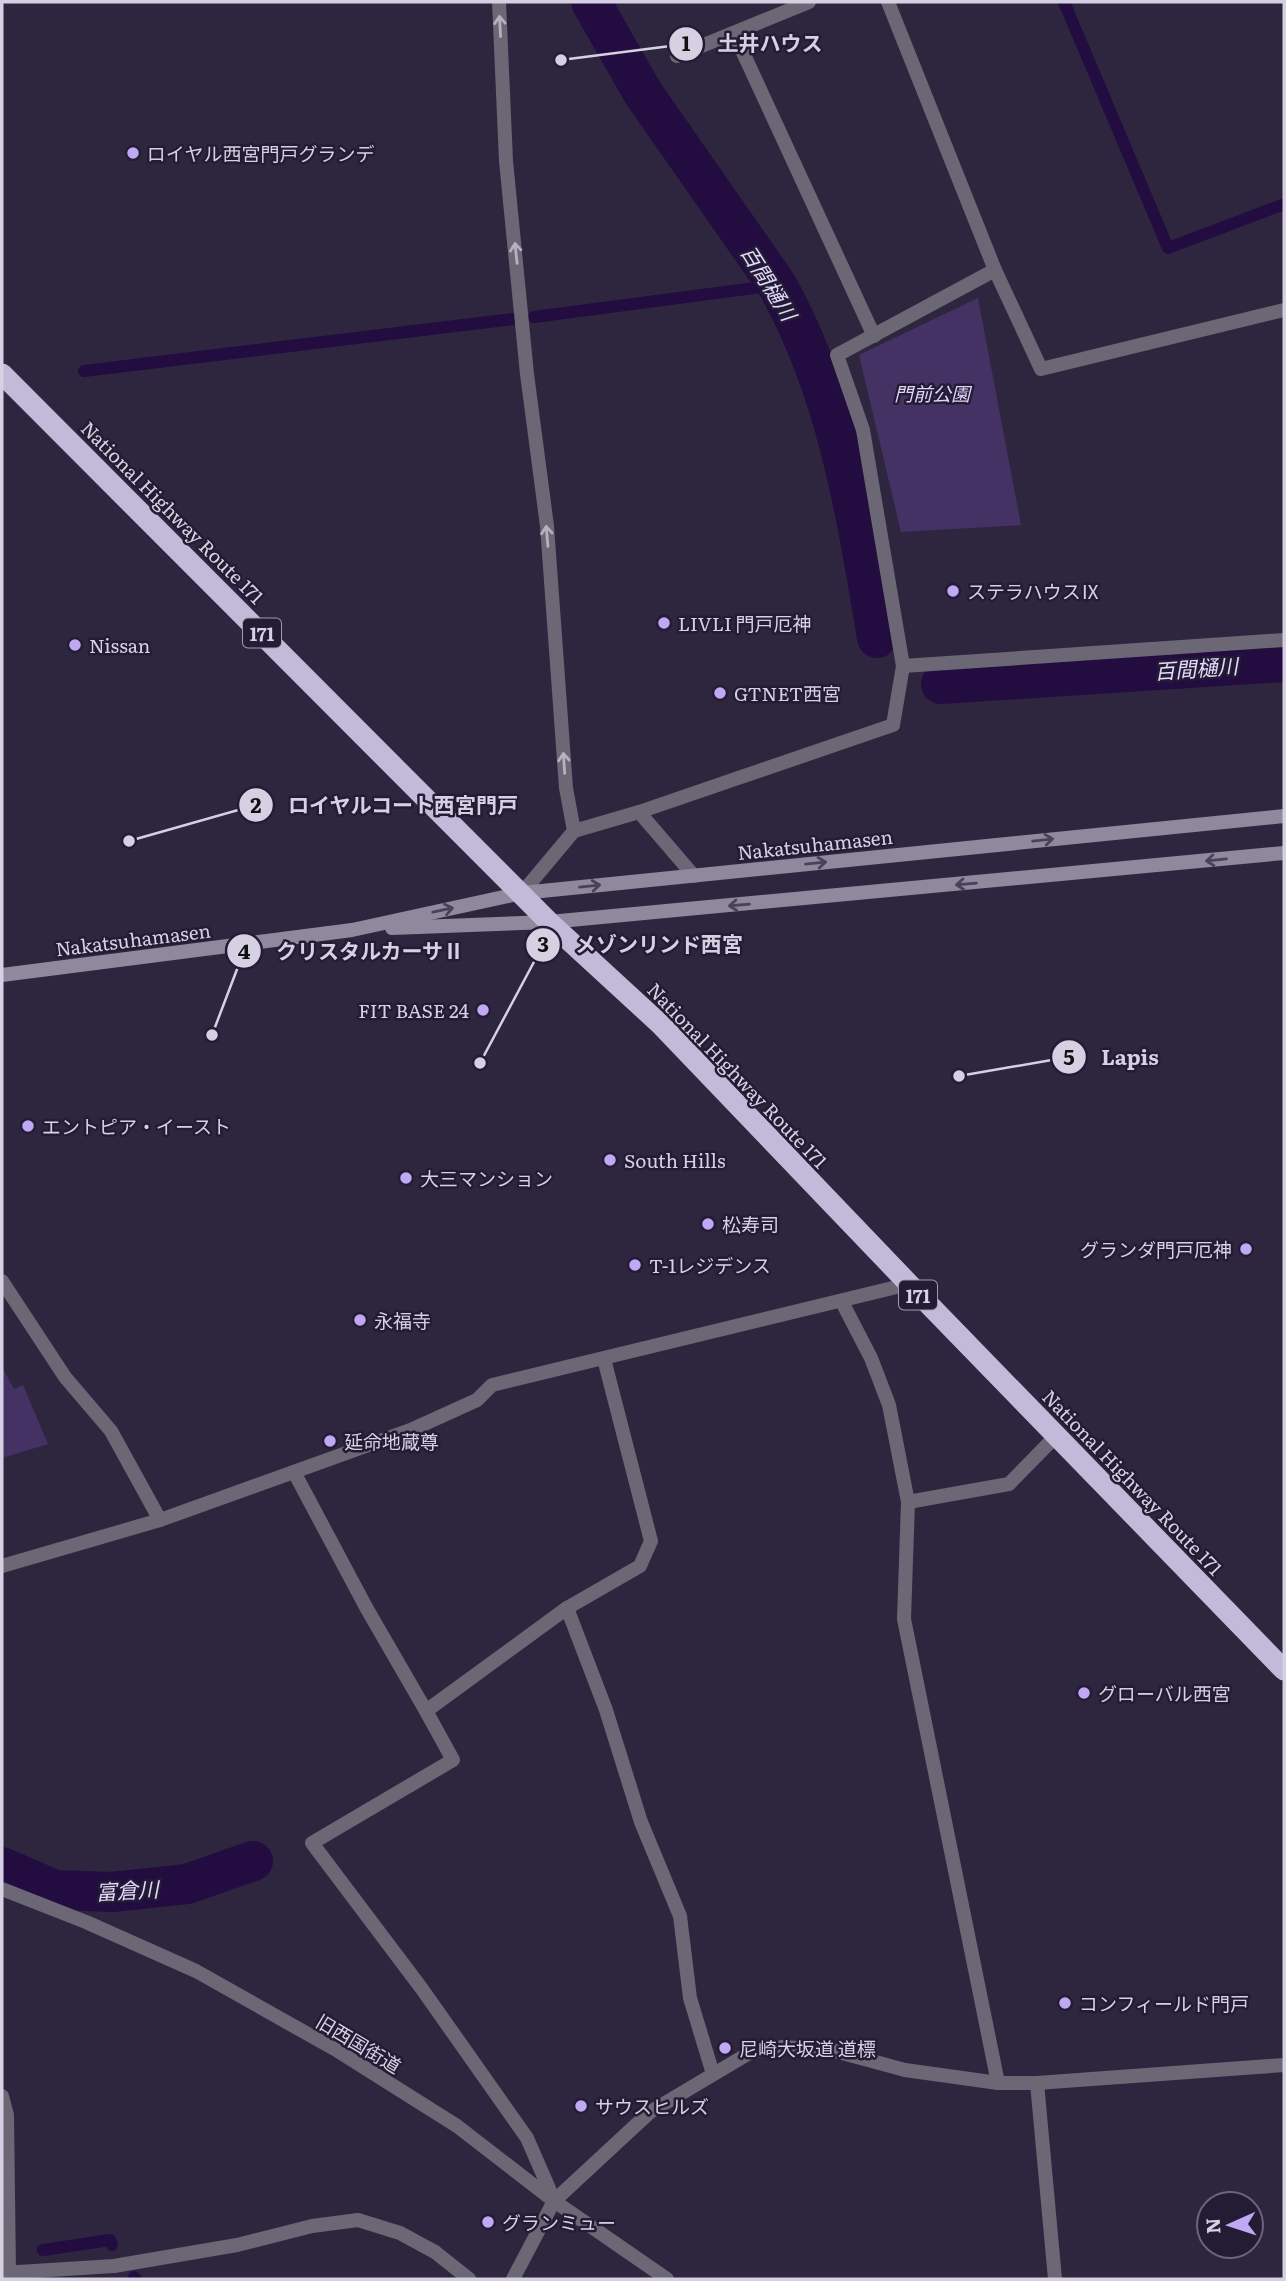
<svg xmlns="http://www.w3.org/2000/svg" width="1286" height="2281" viewBox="0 0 1286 2281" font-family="Literata,'Noto Sans JP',serif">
<rect width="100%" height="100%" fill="#2e263f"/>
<g fill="#443264">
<path d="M978,298L1021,525L901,532L859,355Z"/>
<path d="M2,1367L14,1389L23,1385L48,1444L2,1458Z"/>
</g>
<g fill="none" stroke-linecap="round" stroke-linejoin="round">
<g stroke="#220c40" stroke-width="12">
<path d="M1064,2L1168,248L1284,204"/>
<path d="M534,317L777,285"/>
<path d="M84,371L513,319"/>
<path d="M43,2250L110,2240L112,2245"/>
<path d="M134,2277L136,2279"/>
</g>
<g stroke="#220c40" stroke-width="40">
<path d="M591,2L643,93L777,285C838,393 857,518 877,638"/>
<path d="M941,684L1284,662"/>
<path d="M2,1867L55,1890L112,1892L187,1884L253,1861"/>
</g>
<g stroke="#6b6774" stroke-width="14">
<path d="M499,2L506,161L527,374L547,526L566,788L574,831"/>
<path d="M888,2L995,270L1041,369L1284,310"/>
<path d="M734,33L874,336"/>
<path d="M677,56L809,2"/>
<path d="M903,666L1284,640"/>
<path d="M639,812L694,876"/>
<path d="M522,893L574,831L639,812L893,725L903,666L863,430L837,355L995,270"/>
<path d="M2,1281L65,1377L111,1431L160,1520"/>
<path d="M842,1302L871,1358L889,1405L908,1502L904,1619L998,2083"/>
<path d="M294,1472L367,1609L426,1711L567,1608L606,1710L641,1822L680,1916L690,1998L713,2074"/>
<path d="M908,1502L1009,1484L1056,1436"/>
<path d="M2,1566L160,1520L413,1429L477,1400L492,1385L909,1284"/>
<path d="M567,1608L640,1566L651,1541L604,1359"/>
<path d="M426,1711L453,1760L312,1843L422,1989L527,2138L554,2200"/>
<path d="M2,1889L86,1922L196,1971L338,2051L457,2126L554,2201L667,2279"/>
<path d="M1037,2083L1055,2279"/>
<path d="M2,2096L7,2115L9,2272"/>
<path d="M2,2273L114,2266L237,2245L312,2226L358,2220L400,2233L435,2252L469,2279"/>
<path d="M513,2279L554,2201L650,2112L751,2052L782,2047L831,2050L905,2070L998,2083H1037L1284,2065"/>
</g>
<g stroke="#8f899d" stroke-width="14">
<path d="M392,928L549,922L1284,853"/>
<path d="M2,975L352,930L522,893L1284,816"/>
</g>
<path stroke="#c3bada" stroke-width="21" d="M2,374L549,922L660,1024L909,1284L1284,1670"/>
</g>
<defs><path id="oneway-shaft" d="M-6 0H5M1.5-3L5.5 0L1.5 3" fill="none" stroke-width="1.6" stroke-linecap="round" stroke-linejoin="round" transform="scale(1.75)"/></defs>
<g stroke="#b6b1c1">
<use href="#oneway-shaft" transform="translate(500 26) rotate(-93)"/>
<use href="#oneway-shaft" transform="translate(516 253) rotate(-96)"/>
<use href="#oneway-shaft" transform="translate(547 536) rotate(-95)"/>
<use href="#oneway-shaft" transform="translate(564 763) rotate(-94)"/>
</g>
<g stroke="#494259">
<use href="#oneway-shaft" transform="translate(1043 840) rotate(-6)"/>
<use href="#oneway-shaft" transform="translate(1216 860) rotate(174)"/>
<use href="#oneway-shaft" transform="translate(816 863) rotate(-6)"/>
<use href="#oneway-shaft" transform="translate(966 884) rotate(175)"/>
<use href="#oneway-shaft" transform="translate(590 886) rotate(-6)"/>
<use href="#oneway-shaft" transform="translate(739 905) rotate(175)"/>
<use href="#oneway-shaft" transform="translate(443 910) rotate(-12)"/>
</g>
<g fill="#c0a8f4" stroke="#241c35" stroke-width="2.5">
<circle cx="133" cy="153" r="7"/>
<circle cx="953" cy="591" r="7"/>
<circle cx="664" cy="623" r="7"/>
<circle cx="75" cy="645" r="7"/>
<circle cx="720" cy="693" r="7"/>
<circle cx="483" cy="1010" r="7"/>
<circle cx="28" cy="1126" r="7"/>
<circle cx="610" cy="1160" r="7"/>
<circle cx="406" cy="1178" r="7"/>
<circle cx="708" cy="1224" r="7"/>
<circle cx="1246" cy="1249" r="7"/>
<circle cx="635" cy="1265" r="7"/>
<circle cx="360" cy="1320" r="7"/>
<circle cx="330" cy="1441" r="7"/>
<circle cx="1084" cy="1693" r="7"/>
<circle cx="1065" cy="2003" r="7"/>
<circle cx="725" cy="2048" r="7"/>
<circle cx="581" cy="2106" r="7"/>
<circle cx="488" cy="2222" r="7"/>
</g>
<g text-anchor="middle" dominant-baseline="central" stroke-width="5" stroke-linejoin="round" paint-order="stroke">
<g fill="#241c35" stroke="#a19bae" stroke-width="2">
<rect x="243" y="618.5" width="38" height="29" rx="5"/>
<rect x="899" y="1280.5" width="38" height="29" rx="5"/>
</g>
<g font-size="18" font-weight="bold" fill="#d6d1e2">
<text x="262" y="633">171</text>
<text x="918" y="1295">171</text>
</g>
<g font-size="19" fill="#d6d1e2" stroke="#241c35" text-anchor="start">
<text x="147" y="153">ロイヤル西宮門戸グランデ</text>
<text x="967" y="591">ステラハウスⅨ</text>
<text x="678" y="623">LIVLI 門戸厄神</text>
<text x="89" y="645">Nissan</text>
<text x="734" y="693">GTNET西宮</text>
<text x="469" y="1010" text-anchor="end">FIT BASE 24</text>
<text x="42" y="1126">エントピア・イースト</text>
<text x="624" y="1160">South Hills</text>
<text x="420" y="1178">大三マンション</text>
<text x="722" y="1224">松寿司</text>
<text x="1232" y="1249" text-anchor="end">グランダ門戸厄神</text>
<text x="649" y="1265">T-1レジデンス</text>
<text x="374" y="1320">永福寺</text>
<text x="344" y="1441">延命地蔵尊</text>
<text x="1098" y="1693">グローバル西宮</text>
<text x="1079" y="2003">コンフィールド門戸</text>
<text x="739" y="2048">尼崎大坂道 道標</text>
<text x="595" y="2106">サウスヒルズ</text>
<text x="502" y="2222">グランミュー</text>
</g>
<g font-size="19" font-style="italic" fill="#dfd5f8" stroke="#241c35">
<text x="932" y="393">門前公園</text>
</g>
<g font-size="19" fill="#d6d1e2" stroke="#241c35">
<text transform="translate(173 512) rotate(45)">National Highway Route 171</text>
<text transform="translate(815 844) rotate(-6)">Nakatsuhamasen</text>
<text transform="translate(133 939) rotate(-7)">Nakatsuhamasen</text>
<text transform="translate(738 1075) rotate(46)">National Highway Route 171</text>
<text transform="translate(1133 1482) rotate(46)">National Highway Route 171</text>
<text transform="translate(359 2043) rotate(31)">旧西国街道</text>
</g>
<g font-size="21" font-style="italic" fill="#e3d9fc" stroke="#241c35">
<text transform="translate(770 282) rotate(58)">百間樋川</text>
<text transform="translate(1196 667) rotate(-4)">百間樋川</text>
<text transform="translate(127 1889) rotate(-3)">富倉川</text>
</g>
</g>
<path fill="none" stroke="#d6d1e2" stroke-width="2.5" d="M561 60L686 44M129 841L256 805M480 1063L543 945M212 1035L244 951M959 1076L1069 1057"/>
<g fill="#d6d1e2" stroke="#241c35" stroke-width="2.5">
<circle cx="561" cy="60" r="7"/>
<circle cx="129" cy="841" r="7"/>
<circle cx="480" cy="1063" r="7"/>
<circle cx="212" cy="1035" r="7"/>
<circle cx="959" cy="1076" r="7"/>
<circle cx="686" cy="44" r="18"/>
<circle cx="256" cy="805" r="18"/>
<circle cx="543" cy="945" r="18"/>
<circle cx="244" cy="951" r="18"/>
<circle cx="1069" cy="1057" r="18"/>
</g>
<g font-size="21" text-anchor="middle" font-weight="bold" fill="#111">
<text x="686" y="51">1</text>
<text x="256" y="813">2</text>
<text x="543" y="952">3</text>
<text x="244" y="959">4</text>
<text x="1069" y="1065">5</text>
</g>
<g font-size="21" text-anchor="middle" font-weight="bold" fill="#d6d1e2" stroke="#241c35" stroke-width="5" stroke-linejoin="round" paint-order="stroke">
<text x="770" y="51">土井ハウス</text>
<text x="403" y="813">ロイヤルコート西宮門戸</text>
<text x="659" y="952">メゾンリンド西宮</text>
<text x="370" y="959">クリスタルカーサⅡ</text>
<text x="1130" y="1065">Lapis</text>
</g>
<rect width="1286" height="2281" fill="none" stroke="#d6d1e2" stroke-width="7"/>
<g transform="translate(1230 2225) rotate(267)"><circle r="33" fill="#241c35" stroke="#6b647a" stroke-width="2"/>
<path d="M0-5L12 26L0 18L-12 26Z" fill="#c0a8f4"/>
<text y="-10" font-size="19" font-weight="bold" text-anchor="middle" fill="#d6d1e2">N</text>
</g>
</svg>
